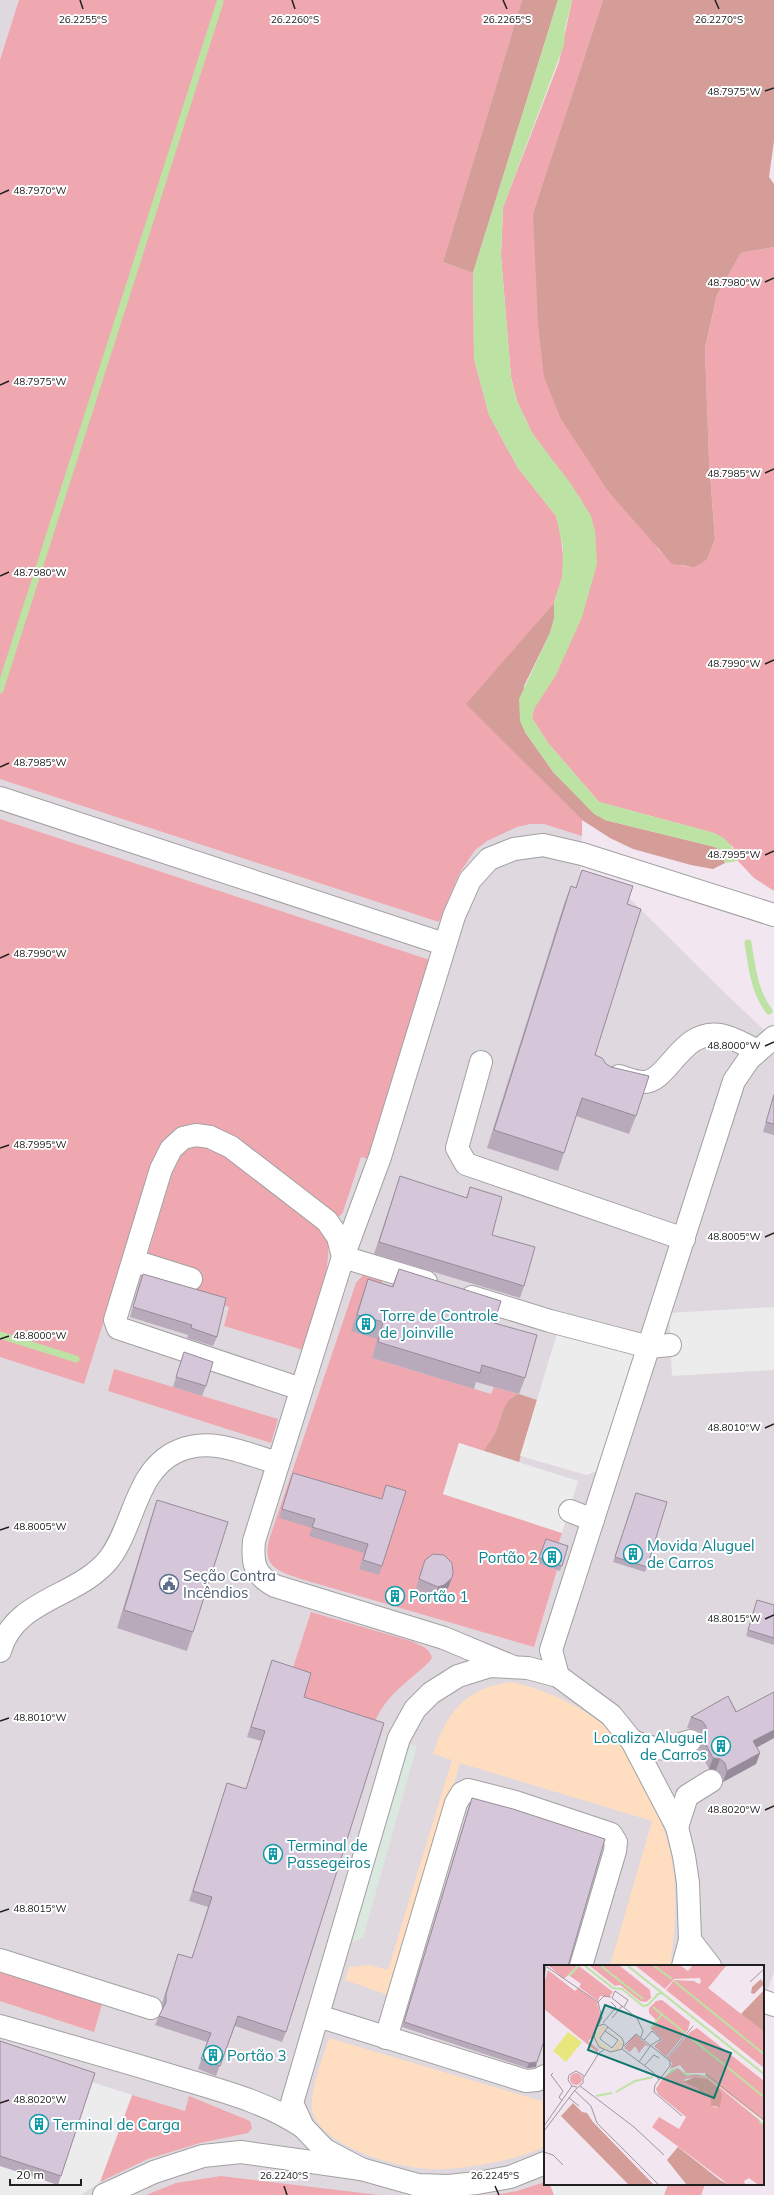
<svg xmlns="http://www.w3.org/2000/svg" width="774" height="2195" viewBox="0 0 774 2195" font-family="Mulish,sans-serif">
<rect width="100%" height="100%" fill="#f2e6f1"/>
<path fill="#e0d8df" d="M0,0H522L443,262L473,273L474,359L554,603L467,704L582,820L580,876L624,893L729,997L774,1039V1972L763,2004V1966H545V2184H705L701,2195H0Z"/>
<g fill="#f0a8b0">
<path d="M19,0H522L443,262L473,273L474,359L489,415L518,468L556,516L560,531L564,563L562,578L554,603L467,704L582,820V836L544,824H530L517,827L487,841L475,850L459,874L439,922L0,779V60Z"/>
<path d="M572,0H603L533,213L658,549C675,566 685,572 707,560L715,539L709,460L705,348L717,295L741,253L774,247V891L754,878L738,861L733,847L714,833L599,802L548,743L532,718L582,501L532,433L517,401L511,377L501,256L503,207L559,62Z"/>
<path d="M0,819L430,960L370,1159L361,1157L343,1212L340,1216L334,1217L212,1128L155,1158L84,1384L0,1357Z"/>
<path d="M199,1144L218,1148L319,1225C321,1230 325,1234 327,1239C334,1264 311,1325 303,1350L224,1326L229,1307L140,1281L175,1162L182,1152Z"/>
<path d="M377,1271L389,1298L372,1358L491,1394L494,1387L519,1394L512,1397L502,1412L497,1430L484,1451L459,1443L443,1494L562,1533L557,1548L544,1544L538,1563L557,1570L534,1647L301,1579C277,1571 261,1566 270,1537L356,1283L364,1274Z"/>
<path d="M114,1369L278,1419L271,1443L108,1391Z"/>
<path d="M311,1612L411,1641C420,1645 430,1648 432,1658L429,1662C405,1685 382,1697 372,1730L301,1707L290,1677Z"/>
<path d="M0,1971L102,2004L94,2032L0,2001Z"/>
<path d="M132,2095L185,2111L189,2096L250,2121L252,2128L248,2133L200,2143L148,2159L100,2182Z"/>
<path d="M221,2176L379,2195H146L176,2183Z"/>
<path d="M545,2182V2184H550L554,2195H494L517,2191Z"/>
<path d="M668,2184H705L701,2195H664Z"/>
</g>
<g fill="#d59d97">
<path d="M522,0H558L473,273L443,262Z"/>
<path d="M603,0H774V141L769,177L774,184V247L741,253L717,295L705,348L709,460L715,539L707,560L694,567L672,564L608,491L561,419L544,377L538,324L533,213Z"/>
<path d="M554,603V619L550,633L524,686L525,732L554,773L605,820L715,847L720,850L725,863L713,869L691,865L633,849L610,838L582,820L466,704Z"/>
<path d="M519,1394L537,1400L519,1462L484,1451C488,1443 494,1437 497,1429C502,1415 503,1399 519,1394Z"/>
</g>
<g fill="#ffddc0">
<path d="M511,1682C540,1688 573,1702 597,1720C630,1745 668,1825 673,1866C677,1900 675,1932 670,1966H610L652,1821L460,1763L391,1996L345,1980L349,1967L370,1965L388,1970L452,1760L433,1754C447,1712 465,1688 511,1682Z"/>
<path d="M329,2038L545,2102V2146C521,2160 458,2171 430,2169C398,2168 318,2146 312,2109C310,2090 323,2057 329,2038Z"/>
</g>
<g fill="#ececec">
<path d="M774,1307V1370L672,1376L669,1313Z"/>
<path d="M559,1327L632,1349L638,1363L599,1470L587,1475L520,1456Z"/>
<path d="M459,1443L578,1481L562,1533L443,1494Z"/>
<path d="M92,2082L132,2095L100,2182L81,2195H0V2166L58,2184Z"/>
<path d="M550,2184H668L664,2195H554Z"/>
</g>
<path fill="#dae8df" d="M408,1744L417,1746L363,1938L352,1942Z"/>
<path fill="#bce3a3" d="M558,0H572L565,29L564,45L503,207L501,256L511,377L517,401L532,433L571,484L591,516L595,531L597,564L582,617L556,675L534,709L532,718L548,743L599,802L714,833C728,839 733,846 738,861L725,863L720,850L715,847L605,820L594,814L554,773L525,732L520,721L519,699L550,633L554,619V603L562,578L563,548L556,516L518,468L489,415L474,359L473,273Z"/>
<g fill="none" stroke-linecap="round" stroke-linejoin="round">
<g stroke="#bce3a3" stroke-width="7">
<path d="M0,690L220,2"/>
<path d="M748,943C752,967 754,991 769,1011"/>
<path d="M0,1335L76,1359"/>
</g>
<g stroke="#a1a1a1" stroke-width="24">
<g id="minor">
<path d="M0,798L444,944"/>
<path d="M481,1062L457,1148L466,1164L684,1239"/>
<path d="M619,1076C626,1078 635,1082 643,1082C668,1083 681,1028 721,1035C733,1037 747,1046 758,1051"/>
<path d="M343,1257L426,1282"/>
<path d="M134,1261L191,1279"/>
<path d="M472,1297L550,1321L649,1347L670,1345"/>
<path d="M301,1389L118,1328L115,1320L161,1169L171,1149L183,1138L196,1135L210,1137L231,1147L327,1221L338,1237L343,1257"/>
<path d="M570,1511L593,1520"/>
<path d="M0,1651C15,1598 78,1598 109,1559C135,1525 135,1470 178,1451C212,1436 245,1454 278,1463"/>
<path d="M511,1666L444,1638L275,1586C254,1575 252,1563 254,1541L343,1257L380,1157L454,916L470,880L489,859L514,849L543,845L582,854L774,915"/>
<path d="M558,1676L551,1650L734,1081L749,1059L774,1037"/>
<path d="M632,1741C659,1751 662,1751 690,1741"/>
<path d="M677,1827L687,1796L711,1781"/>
<path d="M690,1940L710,1966"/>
<path d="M0,1960L151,2008"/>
<path d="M763,2001L774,2005"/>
<path d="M318,2016L526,2081L537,2080L545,2076"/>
<path d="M0,2026C60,2043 120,2060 179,2078C222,2091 266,2102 303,2127"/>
<path d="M386,2038L456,1803L462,1793L468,1790L515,1802L611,1834L616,1842L615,1851L581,1966"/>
<path d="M361,2169L325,2150L303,2127L292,2103L399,1738L415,1709L431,1693L458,1676L490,1666L528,1668L558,1676L611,1715L632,1741L677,1827L684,1856L688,1883L690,1940L683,1966"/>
<path d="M104,2195L154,2172L203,2156L241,2152L361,2169L418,2185L448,2186L477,2183L510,2177L545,2163"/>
</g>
</g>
<use href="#minor" stroke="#fff" stroke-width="22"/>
</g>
<g fill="#b8aabb">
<path d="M582,870L627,904L595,1055L636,1116L629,1134L576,1116L564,1153L558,1171L487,1148L564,904L571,886L576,888Z"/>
<path d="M774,1093V1135L763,1132Z"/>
<path d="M400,1176L466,1198L470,1187L492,1235L524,1286L520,1298L374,1254Z"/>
<path d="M399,1269L494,1323L525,1378L519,1394L476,1382L474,1389L372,1358L377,1339L351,1331L362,1296L368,1279L392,1286Z"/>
<path d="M143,1274L217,1337L213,1346L187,1338L188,1335L130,1317L139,1284Z"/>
<path d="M184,1352L206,1386L202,1396L173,1387Z"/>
<path d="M293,1473L382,1499L386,1485L382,1566L379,1575L359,1569L364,1553L309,1536L312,1528L279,1518Z"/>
<path d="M636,1493L647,1567L645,1572L613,1562Z"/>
<path d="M157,1500L193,1632L187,1651L117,1628L151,1518Z"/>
<path d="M546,1539L568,1546L560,1571L538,1563Z"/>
<path d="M425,1560L452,1578L448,1588L440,1595L435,1597L416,1589L421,1570Z"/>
<path d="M757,1600L774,1605V1645L746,1636Z"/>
<path d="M272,1660L304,1697L286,2032L282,2042L235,2026L216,2076L198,2069L207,2042L155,2025L159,2016L163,2009L162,2003L178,1954L192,1958L208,1907L189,1901L227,1783L246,1789L261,1741L247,1737Z"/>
<path d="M728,1696L760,1753L756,1764L723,1782L721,1774L716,1770L709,1769L699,1750L702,1741V1737L698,1731L687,1728L691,1717Z"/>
<path d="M470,1803L536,2067L527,2068L402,2027Z"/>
<path d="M0,2041L61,2176L58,2185L0,2166Z"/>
</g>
<g fill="#968b98">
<path d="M452,1578L448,1588L440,1595L435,1597L438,1587Z"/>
<path d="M774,1730V1738L749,1752L753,1741Z"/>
<path d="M760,1753L756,1764L723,1782L727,1771Z"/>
<path d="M713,1758L720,1759L716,1770L709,1769Z"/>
<path d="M537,2062L536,2067L527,2068L529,2063Z"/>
</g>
<g fill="#d6c6d9" stroke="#968b98">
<path d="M582,870L633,886L627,904L641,909L595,1055L602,1058L606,1064L611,1067L649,1076L636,1116L582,1098L564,1153L494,1130L571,886L576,888Z"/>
<path d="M774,1095V1124L766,1122Z"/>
<path d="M400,1176L467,1198L470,1187L502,1197L492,1235L535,1247L524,1286L379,1242Z"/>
<path d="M399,1269L501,1301L494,1323L537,1335L525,1378L482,1365L480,1373L378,1342L383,1322L357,1315L368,1279L393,1287Z"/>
<path d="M143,1274L226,1298L217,1337L191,1328L192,1325L133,1307Z"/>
<path d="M184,1352L213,1362L206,1386L176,1377Z"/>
<path d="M293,1473L382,1499L386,1485L406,1491L382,1566L363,1560L368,1544L312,1527L315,1519L282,1509Z"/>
<path d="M636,1493L667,1502L647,1567L615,1557Z"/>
<path d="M157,1500L228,1522L193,1632L124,1610Z"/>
<path d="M546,1539L568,1546L562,1566L539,1558Z"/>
<path d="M433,1554L444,1555L452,1563L453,1573L452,1578L444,1585L438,1587L419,1579L425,1560Z"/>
<path d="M757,1600L774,1605V1638L748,1630Z"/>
<path d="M272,1660L311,1673L304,1697L384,1723L286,2032L238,2016L220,2066L201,2059L211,2033L159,2016L166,2002V1994L178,1954L192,1958L212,1897L193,1891L227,1783L246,1789L265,1731L251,1727Z"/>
<path d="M774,1692V1730L753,1741L760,1753L727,1771L725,1763L720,1759L713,1758L703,1739L706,1733V1726L702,1721L691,1717L728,1696L736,1712Z"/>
<path d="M472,1798L513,1809L605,1839L579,1928L568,1966H545V2038L537,2062L529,2063L404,2022Z"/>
<path d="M0,2041L95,2073L61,2176L0,2156Z"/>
</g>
<path fill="none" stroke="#202020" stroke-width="1.5" d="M80,0L83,9M292,0L295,9M503,0L507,9M715,0L719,9M765,91L774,88M0,194L9,190M765,282L774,278M0,385L9,381M765,473L774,469M0,576L9,572M765,664L774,660M0,767L9,763M765,855L774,851M0,958L9,954M765,1046L774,1042M0,1148L9,1145M765,1237L774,1233M0,1339L9,1336M765,1428L774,1424M0,1530L9,1527M765,1619L774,1615M0,1721L9,1718M765,1810L774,1806M0,1912L9,1909M0,2103L9,2100M284,2186L287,2195M495,2186L499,2195"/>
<defs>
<g id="building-ring" transform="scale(1)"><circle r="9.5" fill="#fff" stroke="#0f9aa8" stroke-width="1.5"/><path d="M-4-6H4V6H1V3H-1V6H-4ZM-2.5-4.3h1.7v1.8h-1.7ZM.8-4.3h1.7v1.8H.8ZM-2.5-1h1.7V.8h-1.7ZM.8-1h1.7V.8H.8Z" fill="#0f9aa8"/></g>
<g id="civic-ring" transform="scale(1)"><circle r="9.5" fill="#fff" stroke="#5c6f8a" stroke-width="1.5"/><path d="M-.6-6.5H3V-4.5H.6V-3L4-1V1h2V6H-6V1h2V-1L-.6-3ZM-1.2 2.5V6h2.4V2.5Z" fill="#5c6f8a"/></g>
</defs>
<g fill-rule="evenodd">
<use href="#building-ring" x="366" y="1324"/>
<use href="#building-ring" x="633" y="1554"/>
<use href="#building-ring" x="552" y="1557"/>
<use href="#civic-ring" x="169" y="1584"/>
<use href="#building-ring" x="395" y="1596"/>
<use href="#building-ring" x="721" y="1746"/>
<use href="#building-ring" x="273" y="1854"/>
<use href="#building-ring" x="213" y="2055"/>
<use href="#building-ring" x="39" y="2124"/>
</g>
<g text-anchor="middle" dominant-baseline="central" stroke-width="4" stroke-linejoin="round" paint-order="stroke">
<g font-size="15" fill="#0d838f" stroke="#fff" text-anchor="start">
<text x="380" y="1315">Torre de Controle<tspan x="380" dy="17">de Joinville</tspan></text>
<text x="647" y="1545">Movida Aluguel<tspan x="647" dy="17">de Carros</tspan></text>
<text x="538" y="1557" text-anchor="end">Portão 2</text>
<text x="409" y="1596">Portão 1</text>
<text x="707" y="1737" text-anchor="end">Localiza Aluguel<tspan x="707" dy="17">de Carros</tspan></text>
<text x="287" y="1845">Terminal de<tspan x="287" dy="17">Passegeiros</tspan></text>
<text x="227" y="2055">Portão 3</text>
<text x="53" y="2124">Terminal de Carga</text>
</g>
<g font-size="15" fill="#4e5e75" stroke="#fff" text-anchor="start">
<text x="183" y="1575">Seção Contra<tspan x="183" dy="17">Incêndios</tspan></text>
</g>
</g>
<g transform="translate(544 1965)">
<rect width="220" height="220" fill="#f2e6f1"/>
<path d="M5,1H33L20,14ZM35,1L69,27L65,32L56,31L54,36L35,22L37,19L26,11ZM46,1H76L106,25L107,33L102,37L96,36L76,20L71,21ZM92,1H137L144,6L148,1H182L164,23L220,67V103L122,25L130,15L150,16L155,19L157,17L156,13L130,14L121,24ZM4,5L31,26L34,23L53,37L57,53L49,72L44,76L55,85L53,87L0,44V18ZM118,35L146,57L144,65L122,92L110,81L118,74L106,63L112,55L105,48V43L112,36ZM153,63L220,116V154L162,108H142L136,100L126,104L128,98L124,93L146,67ZM91,69L105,81L106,82L101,80L95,88L91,81L86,87L80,83ZM134,103L143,111L153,109L164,113L220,159V219H213L205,213L200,216L201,219H184L108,162L115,152L135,164L142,152L114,129L112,124L119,113ZM153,112L163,114L173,143L167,141V132L151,121L140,118L141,114ZM26 114a6 6 0 1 1 12 0a6 6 0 1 1-12 0Z" fill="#f0a8b0" fill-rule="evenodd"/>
<path d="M217,14L220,19L210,29L207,28L208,22ZM220,25V67L197,49ZM162,108L220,154V156L161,110ZM151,112L163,114L175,124L178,129L176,142L167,141V132L156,129L154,123L139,117ZM29,138L38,147L43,148L49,157L109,219H84L17,151ZM134,182L176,215L184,219H142L123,195Z" fill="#d59d97"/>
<path d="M57,60L62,62L53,75L68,86L75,76L64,67L65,65V67L79,78L75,85L67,86L55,81L51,72Z" fill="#ffddc0"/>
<path d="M24,67L38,77L22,97L9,86Z" fill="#e8e77d"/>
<path d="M133,103L143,109L161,110L220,159H215L216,155L164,113L153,109L142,111L134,103L121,112L127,105Z" fill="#bce3a3"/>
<path fill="none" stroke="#bce3a3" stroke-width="2" d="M41,1L69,23L78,24L99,41L104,40L114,29L119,28M57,1L99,34M84,1L220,109M110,1L128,14M25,11L34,1M130,16L220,89M109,42L141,68M107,63L118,49M144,71L182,101M183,102L220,132M72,127L91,116L109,112M52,131L68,128"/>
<path fill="none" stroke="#9e979d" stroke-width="1" d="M3,2L54,37L58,53L52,64L50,72L55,82L67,87L78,84L80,78L78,73L60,59L54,61M0,14L2,1M206,17L220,4M54,37L60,31L67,32M80,42L84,35L71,26L68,33L93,53L99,66L97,72M68,53L78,41M59,58L72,42L67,37M61,66L74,75L68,83L56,74V73L61,66L64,62M80,81L92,69L126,96V101L111,120L110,127L138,151M78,84L109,107L115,115M123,93L149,61M95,97L107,80L117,74L108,66L100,75M101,100L110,90L115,93M9,108L7,110L19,126L15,132L18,136M40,112L55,88L60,85M36,121L90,162L120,190M31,126L47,141L53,158L114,219M25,133L35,141M0,161L28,121M0,166L31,125L39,118V110L32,106L25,110L24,115L28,121L33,122M0,187L9,190L19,200"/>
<path fill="#0f766e" fill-opacity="0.15" stroke="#0f766e" stroke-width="2" d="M61,40L187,88L170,133L44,85Z"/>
<rect width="220" height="220" fill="none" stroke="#202020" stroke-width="2"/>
</g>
<g font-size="10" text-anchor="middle" fill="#202020" stroke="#fff" stroke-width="4" stroke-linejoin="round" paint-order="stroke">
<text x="83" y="23">26.2255°S</text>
<text x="295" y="23">26.2260°S</text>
<text x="507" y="23">26.2265°S</text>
<text x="719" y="23">26.2270°S</text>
<text x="734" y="95">48.7975°W</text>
<text x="40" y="194">48.7970°W</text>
<text x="734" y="286">48.7980°W</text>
<text x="40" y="385">48.7975°W</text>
<text x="734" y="477">48.7985°W</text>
<text x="40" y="576">48.7980°W</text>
<text x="734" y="667">48.7990°W</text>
<text x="40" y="766">48.7985°W</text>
<text x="734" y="858">48.7995°W</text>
<text x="40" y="957">48.7990°W</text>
<text x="734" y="1049">48.8000°W</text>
<text x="40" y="1148">48.7995°W</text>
<text x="734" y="1240">48.8005°W</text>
<text x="40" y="1339">48.8000°W</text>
<text x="734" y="1431">48.8010°W</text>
<text x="40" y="1530">48.8005°W</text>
<text x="734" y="1622">48.8015°W</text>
<text x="40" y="1721">48.8010°W</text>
<text x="734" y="1813">48.8020°W</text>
<text x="40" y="1912">48.8015°W</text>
<text x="40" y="2103">48.8020°W</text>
<text x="284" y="2179">26.2240°S</text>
<text x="495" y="2179">26.2245°S</text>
</g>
<path d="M10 2179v6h71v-6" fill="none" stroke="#202020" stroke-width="2"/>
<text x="16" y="2179" font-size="12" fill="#202020" stroke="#ffffff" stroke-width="3" paint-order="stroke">20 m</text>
</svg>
